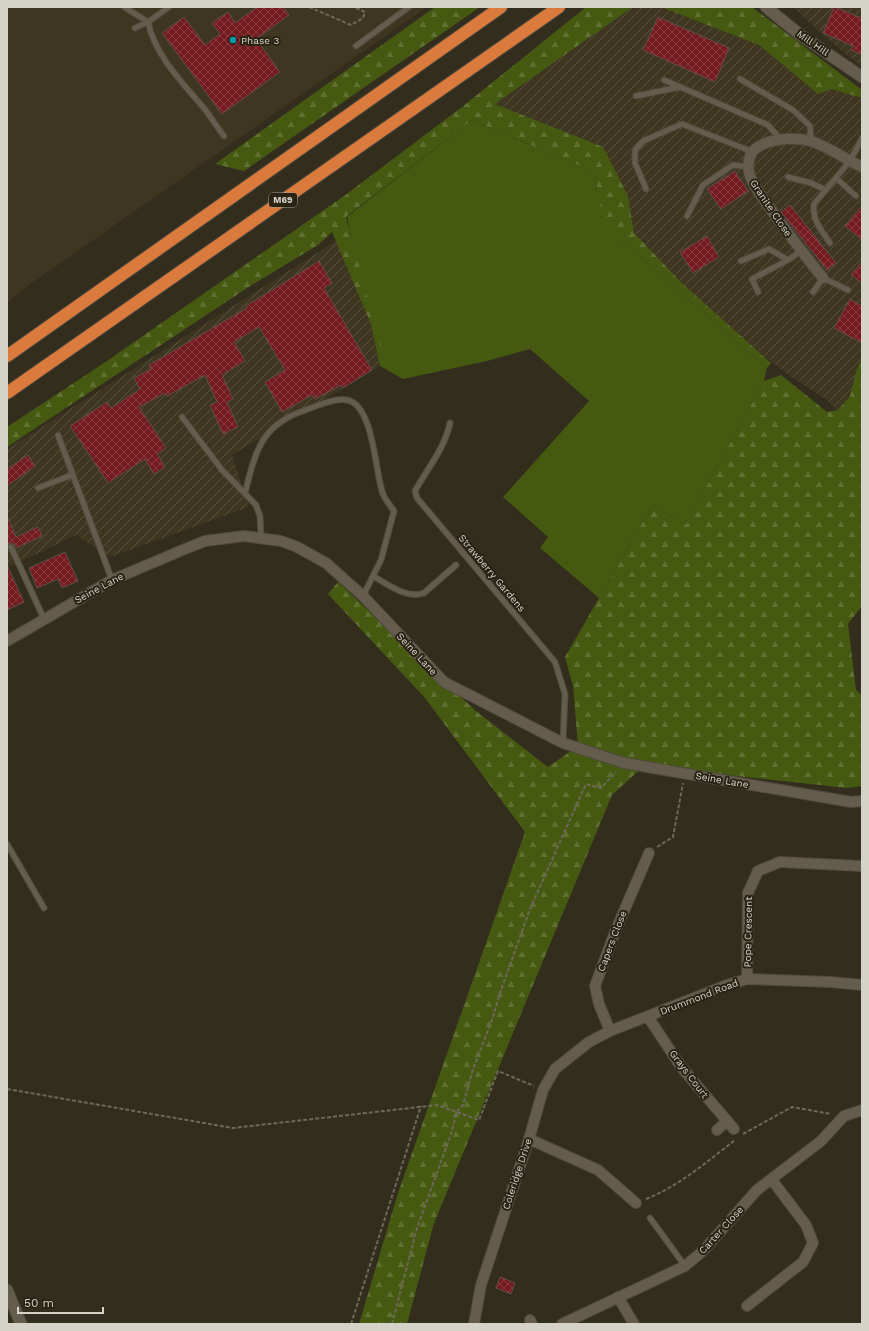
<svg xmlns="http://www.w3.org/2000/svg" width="869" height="1331" viewBox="0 0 869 1331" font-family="'Work Sans',sans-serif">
<defs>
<pattern id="industrial-furrows" width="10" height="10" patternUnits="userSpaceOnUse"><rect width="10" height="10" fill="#3e3620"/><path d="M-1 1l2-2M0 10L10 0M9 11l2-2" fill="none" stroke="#59523f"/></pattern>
<pattern id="forest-firs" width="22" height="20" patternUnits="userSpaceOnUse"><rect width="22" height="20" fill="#465911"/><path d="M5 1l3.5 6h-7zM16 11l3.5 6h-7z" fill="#607032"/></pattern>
<pattern id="building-cross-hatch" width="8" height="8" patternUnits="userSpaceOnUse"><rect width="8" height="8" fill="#741b20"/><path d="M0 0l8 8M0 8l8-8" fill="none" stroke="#873b3f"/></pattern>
</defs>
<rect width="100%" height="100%" fill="#332d1e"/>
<path fill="#3e3620" d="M7,7H427L29,285L7,303Z"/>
<g fill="url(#industrial-furrows)">
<path d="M633,7H661L759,45L818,94L831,89L862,98V438L827,400L786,373L740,337L684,285L634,233L628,196L495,104Z"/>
<path d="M793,7H862V67L823,35Z"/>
<path d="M350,232L380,366L232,455L249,507L110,557L76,535L7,568V449Z"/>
</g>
<path fill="#465911" d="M472,120L578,165L596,177L597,192L620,239L767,368L764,381L686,524L652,506L599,598L540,548L548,537L503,497L589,401L530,349L487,361L403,379L380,366L347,217Z"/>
<g fill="url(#forest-firs)">
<path d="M435,7H480L244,171L215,164Z"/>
<path d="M586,7H633L495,104L603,147L628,196L634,233L684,285L771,363L767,368L620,239L604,220L597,192L596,177L578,165L472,120L346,217L382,350L332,232L318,245L247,288L7,447V427L104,363L344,196L462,107Z"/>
<path d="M661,7H752L862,90V98L831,89L818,94L759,45Z"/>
<path d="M862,358V606L848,624L856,690L862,695V786L847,788L644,766L612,795L434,1223L407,1324H359L398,1193L525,832L425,698L328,594L338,582L476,711L548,767L578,746L573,686L565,657L652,506L686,524L764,381L781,375L827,412L838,410L850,396L856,371Z"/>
</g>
<g fill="url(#building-cross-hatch)" stroke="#624e4d">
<path d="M257,7H283L289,15L256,39L280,72L222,114L162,33L184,17L205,45L220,34L212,23L228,12L235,23Z"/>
<path d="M834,7L862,18V55L851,50L853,46L823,33Z"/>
<path d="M658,17L729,48L715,82L643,50Z"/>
<path d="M735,171L748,191L721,209L707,189Z"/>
<path d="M790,205L836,263L827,270L781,212Z"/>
<path d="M862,206V240L845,226Z"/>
<path d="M707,236L719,257L693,273L680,252Z"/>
<path d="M319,261L332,283L324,288L372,370L343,388L341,385L315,399L312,395L282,412L265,382L285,370L259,327L234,342L245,361L222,375L233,399L227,402L238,427L223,434L210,405L217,402L205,375L167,396L165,393L139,407L166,448L157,454L165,467L154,474L145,459L108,483L70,426L107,402L111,408L140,389L134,378L151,369L149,365L247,308L246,306Z"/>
<path d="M862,262V283L851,275Z"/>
<path d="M850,299L862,306V343L834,328Z"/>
<path d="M28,455L35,466L7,486V469Z"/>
<path d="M7,516L16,537L38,527L42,536L16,548L14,544L10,543L7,546V551Z"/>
<path d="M65,552L78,581L62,588L58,579L37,588L29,568Z"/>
<path d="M7,565L24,602L7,610Z"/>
<path d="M500,1277L515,1283L511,1294L496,1288Z"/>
</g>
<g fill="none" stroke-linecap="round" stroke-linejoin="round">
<g stroke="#4f4a3d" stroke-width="7">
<g id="service">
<path d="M124,7L148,22C155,55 181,81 202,106C210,115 216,126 224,136"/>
<path d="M135,28L148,22L169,7"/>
<path d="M356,46L409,7"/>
<path d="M740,79L793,110L810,126L811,142"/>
<path d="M664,80L768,125L781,140"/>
<path d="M636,96L680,87"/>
<path d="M788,177L811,183L826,190"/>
<path d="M836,178L856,196"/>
<path d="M646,189L635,163V150L643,141L682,124L753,152"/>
<path d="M687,216L703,185L733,165L748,167"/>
<path d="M830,243C821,230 812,220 814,204L850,161L862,138"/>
<path d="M741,261L769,249L788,260L801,251"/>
<path d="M758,292L752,279L788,260"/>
<path d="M813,292L823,278L848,290"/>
<path d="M182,417L222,470L256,505L260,516L261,537"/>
<path d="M450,423C445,448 427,469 415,491L417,498L555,662L565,694L563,743"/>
<path d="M58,435L112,580"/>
<path d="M38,488L72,475"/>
<path d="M245,493C255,454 260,427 300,412C312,408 335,397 347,400C374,405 375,473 383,494C385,500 391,506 394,511L381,560L363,596"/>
<path d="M11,547L44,619"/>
<path d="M373,576C389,585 406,599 424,593L456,565"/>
<path d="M7,844L44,908"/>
<path d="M650,1218L685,1266"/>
</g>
</g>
<g stroke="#4f4a3d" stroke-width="12">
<g id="minor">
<path d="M823,278C806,257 790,236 775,215C766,202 755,190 750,176C747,168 748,156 754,150C767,138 793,137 810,141C825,145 847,160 862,167"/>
<path d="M7,641L112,580L185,549L205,541L244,536L281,541L297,547L326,563L363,596L444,682L563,743L624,763L851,802L862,801"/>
<path d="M747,979L748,893L758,871L780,862L861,866"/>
<path d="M648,1017L682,1068L734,1129"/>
<path d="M610,1031L599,1004L595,986L615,932L649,853"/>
<path d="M717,1130L726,1122"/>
<path d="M529,1139L598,1170L636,1203"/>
<path d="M618,1297L634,1324"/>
<path d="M747,1306L803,1262L813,1243L806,1225L772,1180"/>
<path d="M530,1320L532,1324"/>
<path d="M474,1324L481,1285L529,1139L543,1090L555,1069L589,1042L610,1031L727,985L747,979L831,982L862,985"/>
<path d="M562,1324L685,1266L703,1251L757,1190L821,1141L844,1116L862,1110"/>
</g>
</g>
<g stroke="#4f4a3d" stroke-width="13">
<path id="tertiary" d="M7,1290L21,1324"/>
</g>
<g stroke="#4f4a3d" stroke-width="13">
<path id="secondary" d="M766,7L799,34L862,77"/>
</g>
<g stroke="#4f4a3d" stroke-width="14">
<g id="motorway">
<path d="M7,356L501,7"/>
<path d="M7,393L559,7"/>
</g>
</g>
<g stroke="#6c685a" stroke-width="2" stroke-dasharray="4 2" stroke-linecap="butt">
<path d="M309,7L351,25L363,18L365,12L356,8"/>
<path d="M657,847L673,837L683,783"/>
<path d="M7,1089L233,1128L437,1105L479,1120L498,1071L534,1086"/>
<path d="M743,1134L792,1107L831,1114"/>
<path d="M646,1199C679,1186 708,1161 735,1140"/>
<path d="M351,1324L421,1106"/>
<path d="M392,1324L417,1228L450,1137L457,1112L463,1105L473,1069L492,1020L501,990L530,909L586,784L601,788L616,772"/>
</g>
<use href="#service" stroke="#645d4d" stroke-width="5"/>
<use href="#minor" stroke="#645d4d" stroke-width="10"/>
<use href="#tertiary" stroke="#645d4d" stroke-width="11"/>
<use href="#secondary" stroke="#645d4d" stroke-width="11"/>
<use href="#motorway" stroke="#da7a3c" stroke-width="12"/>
</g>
<circle fill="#0f9aa8" stroke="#292314" stroke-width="1.5" cx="233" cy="40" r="4"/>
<g text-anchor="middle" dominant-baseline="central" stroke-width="4" stroke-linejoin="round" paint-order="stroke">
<rect fill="#292314" stroke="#a19e92" stroke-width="1" x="269" y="193" width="28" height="14" rx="3"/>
<g font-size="9" font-weight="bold" fill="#d5d2c8">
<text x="283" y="200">M69</text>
</g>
<g font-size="10" fill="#d5d2c8" stroke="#292314" text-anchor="start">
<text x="241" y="40">Phase 3</text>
</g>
<g font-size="10" fill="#d5d2c8" stroke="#292314">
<text transform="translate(813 43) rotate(35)">Mill Hill</text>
<text transform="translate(771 208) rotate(56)">Granite Close</text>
<text transform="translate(492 573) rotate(50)">Strawberry Gardens</text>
<text transform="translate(99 588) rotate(-28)">Seine Lane</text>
<text transform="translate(417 654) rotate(47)">Seine Lane</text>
<text transform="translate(722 780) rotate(10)">Seine Lane</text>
<text transform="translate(748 932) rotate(-89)">Pope Crescent</text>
<text transform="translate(612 941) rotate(-69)">Capers Close</text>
<text transform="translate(699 997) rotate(-21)">Drummond Road</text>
<text transform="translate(689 1074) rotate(53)">Grays Court</text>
<text transform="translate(517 1174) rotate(-72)">Coleridge Drive</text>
<text transform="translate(721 1230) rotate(-48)">Carter Close</text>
</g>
</g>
<rect width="869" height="1331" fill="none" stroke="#d5d2c8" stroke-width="16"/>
<path d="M18 1307v6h85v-6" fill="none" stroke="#d5d2c8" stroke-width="2"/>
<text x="24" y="1307" font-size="12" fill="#d5d2c8" stroke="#292314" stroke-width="3" paint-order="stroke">50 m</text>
</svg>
